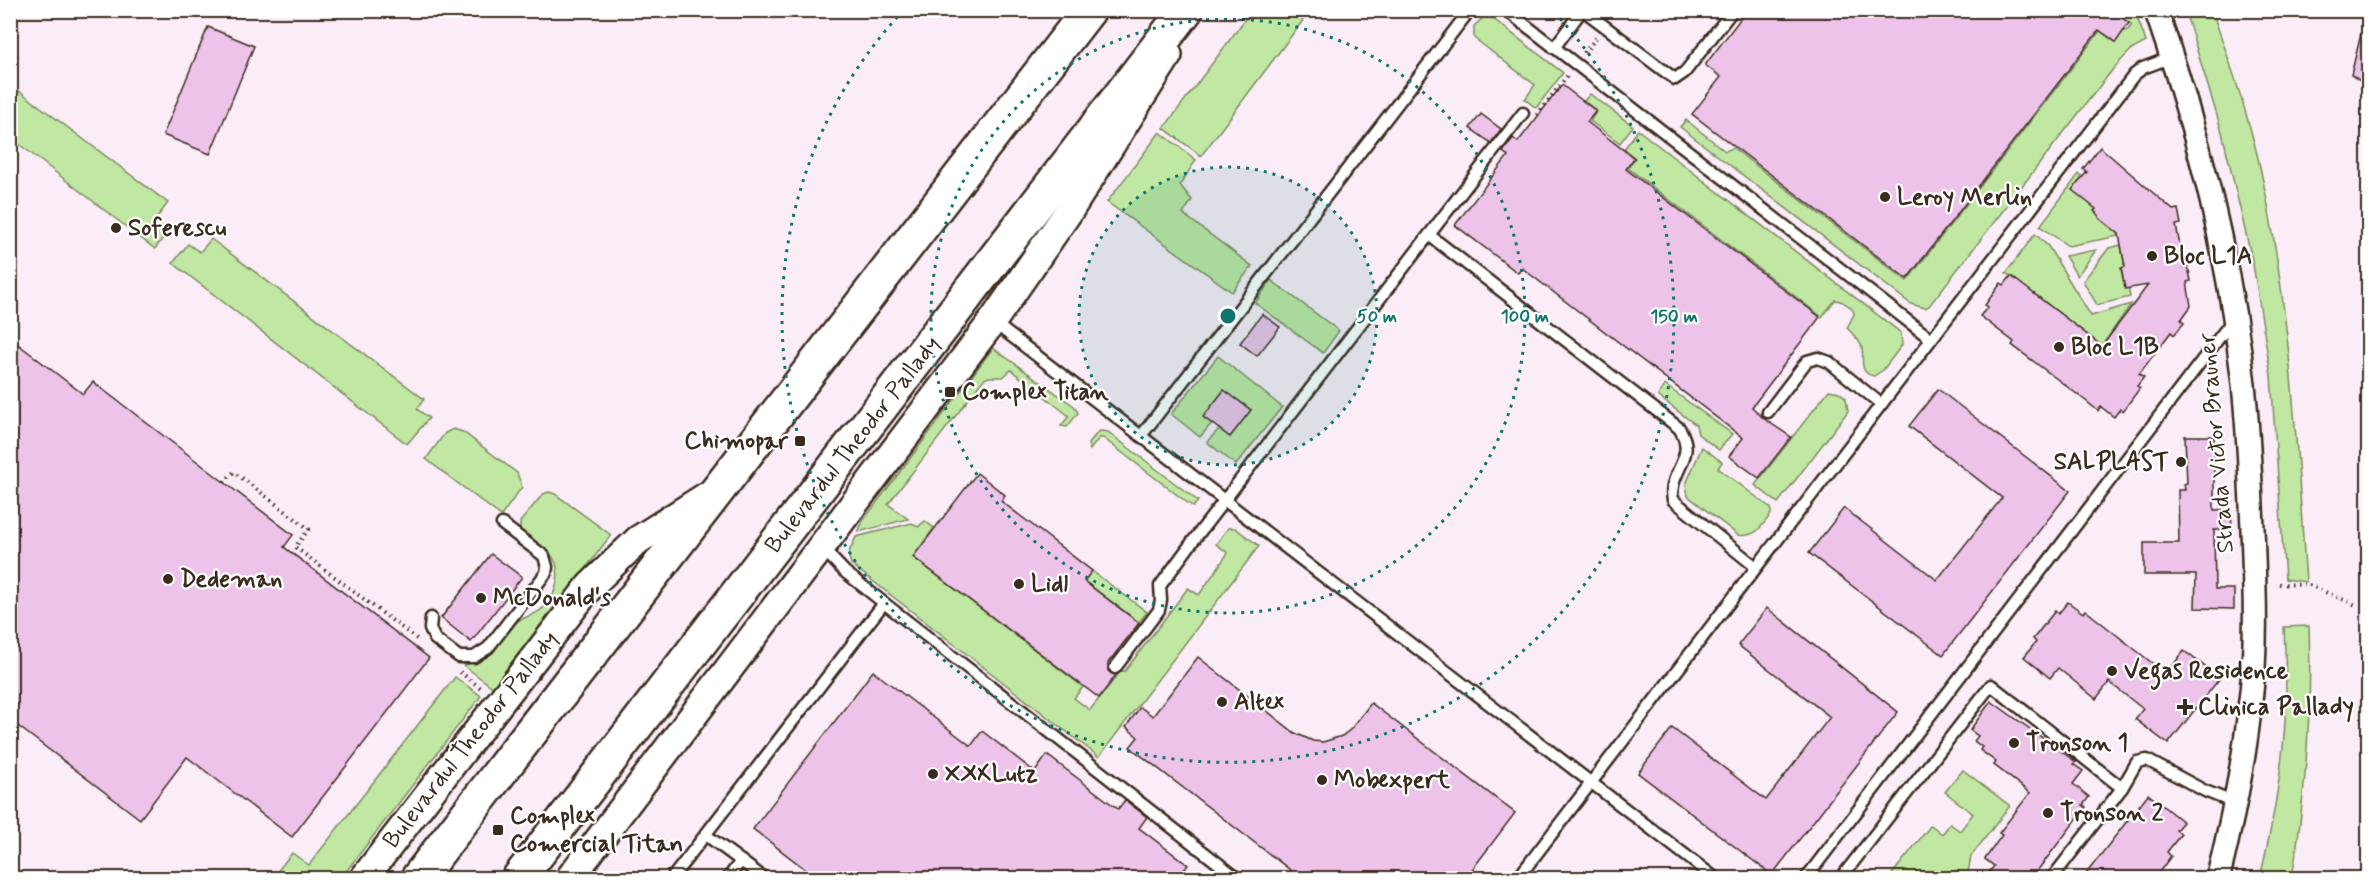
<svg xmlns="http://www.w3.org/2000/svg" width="2379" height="889" viewBox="0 0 2379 889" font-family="Mynerve,sans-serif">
<rect width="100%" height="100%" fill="#faedf8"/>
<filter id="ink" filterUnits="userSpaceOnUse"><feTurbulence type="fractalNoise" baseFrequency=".0167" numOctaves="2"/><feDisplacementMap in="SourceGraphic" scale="12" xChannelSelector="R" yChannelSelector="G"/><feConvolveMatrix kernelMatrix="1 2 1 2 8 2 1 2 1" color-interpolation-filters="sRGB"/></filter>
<g filter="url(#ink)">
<g fill="#c0e8a3" stroke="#7e8960" stroke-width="1.5">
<path d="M1252,10L1310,11L1201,156L1164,128Z"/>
<path d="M2115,11H2135L2146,42L2131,50L2113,69L1929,306L1925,308L1911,304L1680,127L1686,120L1725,151L1733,148L1907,281L2100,31L2115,42L2109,19L2127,31L2132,25L2114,12Z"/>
<path d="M2185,11H2212C2229,59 2246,108 2258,158C2290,297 2296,440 2306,582L2285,579L2271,376L2253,264L2222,132Z"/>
<path d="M1484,17L1492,18L1563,73L1536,108L1525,99L1535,85L1474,38V26Z"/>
<path d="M10,84L168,203L155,220L168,231L155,249L11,138Z"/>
<path d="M1590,94L1633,126L1620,143L1590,121L1597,111L1584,101Z"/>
<path d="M1638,130L1901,333L1902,345L1883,370L1874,376C1858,373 1864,360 1862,348C1860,340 1853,334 1847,328L1854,314C1854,308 1842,300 1835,300L1822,317L1628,168L1635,158L1624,149Z"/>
<path d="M1160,132L1196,160L1180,185L1192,200L1183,214L1252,266L1232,292L1107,202Z"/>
<path d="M2079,174L2083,177L2073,190C2087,202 2116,217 2119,236L2068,246L2040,226Z"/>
<path d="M2035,234L2048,246L2091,316L2131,304L2102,346L2006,273Z"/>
<path d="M211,239L424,399L417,409L429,418L407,444L173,263L188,244L200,252Z"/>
<path d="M2121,245L2130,297L2097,305L2083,281L2109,248Z"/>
<path d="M2096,250L2077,276L2065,256Z"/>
<path d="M1271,280L1339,331L1323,353L1255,303Z"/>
<path d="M993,348L1074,406L1078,413L1067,427L1061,426L1069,416L1011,370L1003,377H989L984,379L888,504L908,519L858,532L863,521Z"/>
<path d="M1218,356L1282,407L1236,465L1207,442L1219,429L1230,437L1251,410L1224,390L1204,417L1212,423L1200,437L1171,414Z"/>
<path d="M1665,385L1732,434L1719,450L1698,434L1696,425L1658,396Z"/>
<path d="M1829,390L1839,392L1846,398L1848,411L1778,503L1755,485Z"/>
<path d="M453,429L463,432L517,473L522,487L501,516L426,459L445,433Z"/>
<path d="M1101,431L1108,432L1198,501L1193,507L1103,438H1099L1090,450L1088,444L1098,432Z"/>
<path d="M1702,447L1722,462L1718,468L1771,508V514C1762,526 1756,538 1738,535L1688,496L1686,484Z"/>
<path d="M549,492L555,494L611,535L495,689L463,665C497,658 489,645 511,625C520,617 534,617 543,608C557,596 564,568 550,554C541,545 530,539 520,531V522L543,494Z"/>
<path d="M925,521L934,528L913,557L1083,687L1074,698L1090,710L1120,672L1125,671L1188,588L1199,595L1228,553L1216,544L1228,528H1235L1259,546L1099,757L851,564L848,554L856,537L912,523L918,527Z"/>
<path d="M1092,571L1147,612L1139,622L1084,581Z"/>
<path d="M2309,626C2312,713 2306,793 2292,878H2260C2274,819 2285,758 2286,697C2286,674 2285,650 2284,627Z"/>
<path d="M455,677L481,696L341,878H272L292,853L309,865Z"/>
<path d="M1963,770L2010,806L1971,856L1967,878H1889L1931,825L1942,834L1950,824L1960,831L1973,814L1945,792Z"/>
</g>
<g fill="#edc3e9" stroke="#3b2a1e" stroke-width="1.5">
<path d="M1747,10H2111L2129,23L2116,42L2099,30L1907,279L1692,114L1721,77L1705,65Z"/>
<path d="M2363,26L2368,27V86L2351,75Z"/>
<path d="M208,27L254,46L210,154L163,135Z"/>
<path d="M1562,85L1596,111L1587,122L1634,158L1626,169L1820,317L1752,407L1763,418L1791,437L1759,478L1729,456L1743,438L1522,268L1518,273L1455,225L1508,156L1503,152L1513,138L1518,142Z"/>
<path d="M1481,114L1501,129L1491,143L1470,128Z"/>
<path d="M2100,147L2173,210L2178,209L2181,224L2176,225L2184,267L2188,266L2191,281L2187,282L2191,306L2181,320L2184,323L2174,335L2171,332L2139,374L2144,377L2137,386L2140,388L2123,411L2120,409L2114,417L2101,407L2098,411L2086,401L2012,345L2014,342L1980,316L1988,307L1985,305L2001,283L2004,285L2011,276L2102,346L2148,285L2125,289L2121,268L2125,267L2119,234L2099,218V215L2094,211L2096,209L2072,190L2087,172L2083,169Z"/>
<path d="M1262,314L1280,327L1257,356L1240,343Z"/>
<path d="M10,338L83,394L93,382L224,482L293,535L284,547L429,658L292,837L187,757L140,819L10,720Z"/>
<path d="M1938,389L2070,491L1943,655L1809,553L1844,508L1937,580L2002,498L1909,426Z"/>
<path d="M1224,390L1251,410L1230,437L1203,417Z"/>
<path d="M2185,436H2214V510L2231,509L2232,530H2214L2215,589H2234V609L2195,608L2196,575H2144V543H2179L2178,490H2185L2184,484L2187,483Z"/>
<path d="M977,473L1005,495L1001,501L1092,571L1084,581L1139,623L1108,663V671L1116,675L1099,698L913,557Z"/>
<path d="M491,554L522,577L471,642L441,618Z"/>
<path d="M2068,602L2083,613L2085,610L2166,674L2184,651L2220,678L2168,744L2135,719L2143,709L2109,682L2096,699L2058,668L2050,678L2024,657L2036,642L2033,639L2055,611L2058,614Z"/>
<path d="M1767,608L1898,712L1772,875L1638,773L1672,728L1766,800L1830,717L1738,645Z"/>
<path d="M1198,657L1295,733L1313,741L1323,742L1342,736L1351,729L1371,703L1515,813L1465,879H1302L1130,747L1138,737L1126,727L1140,707L1153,716Z"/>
<path d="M873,671L971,746L982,731L1035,772L1047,755L1118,809L1125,800L1147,817L1139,828L1188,865L1177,879H818L753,829Z"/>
<path d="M1991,701L2076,762L2073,764L2083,771L2073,784L2089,797L2083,805L2086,807L2031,879H1984L1994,866L1985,859L2002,835L1999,833L2030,793L1994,765L1996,762L1980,750L1982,747L1974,741L1978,736L1970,730Z"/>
<path d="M2148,794L2183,822L2176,830L2181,834L2167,852L2171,856L2154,879H2082Z"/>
</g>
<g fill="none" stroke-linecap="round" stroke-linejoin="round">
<g stroke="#3b2a1e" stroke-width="15">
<g id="service">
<path d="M1506,10L1931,339"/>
<path d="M1583,10L1675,79L1685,72L1733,10"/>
<path d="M1554,48L1582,10"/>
<path d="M1429,235L1679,428C1699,458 1667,471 1673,500L1756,567"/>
<path d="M993,322L1715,878"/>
<path d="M1768,412L1807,361L1818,358L1829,362L1881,404"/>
<path d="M1141,436L1470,10"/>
<path d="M822,548L845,572L884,603L1237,878"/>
<path d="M431,618L430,629L435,639L459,657H474L488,648L546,573L547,567L544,556L502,524"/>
<path d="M1115,668L1159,610L1161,600L1160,586L1193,541L1523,113"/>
<path d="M706,835L764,878"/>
<path d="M672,878L884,603"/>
<path d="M728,878L741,861"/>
<path d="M1518,878L2134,75L2143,68L2172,57"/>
<path d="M1806,878L2232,321"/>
<path d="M1841,878L1991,685L2122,788L2137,762L2147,760L2205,791L2235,803"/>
<path d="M2052,878L2122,788"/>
</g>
</g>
<g stroke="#3b2a1e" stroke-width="27">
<path id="minor" d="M2156,10C2197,129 2229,255 2243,380C2249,434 2251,488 2253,542C2255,596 2257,651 2250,705C2244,763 2232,822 2218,878"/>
</g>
<g stroke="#3b2a1e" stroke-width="32">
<g id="tertiary">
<path d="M364,878L590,586L638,540L707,496"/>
<path d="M570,878L992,322L1069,211L1168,55"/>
</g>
</g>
<g stroke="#3b2a1e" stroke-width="38">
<g id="primary">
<path d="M418,878L1089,10"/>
<path d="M519,878L1186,10"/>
</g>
</g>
<g stroke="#3b2a1e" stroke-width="4" stroke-dasharray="1.5 4.5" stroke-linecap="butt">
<path d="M1584,53L1596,38"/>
<path d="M1537,115L1567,76"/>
<path d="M224,482L234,472L309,529L295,547L418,640"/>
<path d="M2279,584L2309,585L2356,605"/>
<path d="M460,672L482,689"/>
</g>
<use href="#service" stroke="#fff" stroke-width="10"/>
<use href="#minor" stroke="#fff" stroke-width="22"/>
<use href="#tertiary" stroke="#fff" stroke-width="27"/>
<use href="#primary" stroke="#fff" stroke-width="33"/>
</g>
</g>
<circle cx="1228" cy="316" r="149" fill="#0f766e" fill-opacity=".12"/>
<g fill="none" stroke="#0f766e" stroke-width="3" stroke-dasharray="3 6">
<circle cx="1228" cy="316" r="149"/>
<circle cx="1228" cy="316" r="297"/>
<path d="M1554 12A446 446 0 1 1 902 12"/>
</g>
<g fill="#3b2a1e" stroke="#fff" stroke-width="2">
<circle cx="1885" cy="197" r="6"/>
<circle cx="116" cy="228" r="6"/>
<circle cx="2152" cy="256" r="6"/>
<circle cx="2059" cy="347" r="6"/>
<rect x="944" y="386" width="12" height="12" rx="3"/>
<rect x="794" y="435" width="12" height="12" rx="3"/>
<circle cx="2181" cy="462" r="6"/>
<circle cx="168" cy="579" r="6"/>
<circle cx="1019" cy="584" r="6"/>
<circle cx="481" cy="598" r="6"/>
<circle cx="2112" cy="671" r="6"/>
<circle cx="1222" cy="702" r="6"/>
<path d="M2182 698h6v6h6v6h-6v6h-6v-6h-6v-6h6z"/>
<circle cx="2014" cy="743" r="6"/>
<circle cx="933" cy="774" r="6"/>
<circle cx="1322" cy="780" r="6"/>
<circle cx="2048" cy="813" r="6"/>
<rect x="492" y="824" width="12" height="12" rx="3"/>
</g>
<g text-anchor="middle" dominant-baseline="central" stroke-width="4.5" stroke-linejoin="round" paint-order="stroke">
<g font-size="24" font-weight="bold" fill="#3b2a1e" stroke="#fff" text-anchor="start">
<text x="1897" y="197">Leroy Merlin</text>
<text x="128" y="228">Soferescu</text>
<text x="2164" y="256">Bloc L1A</text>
<text x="2071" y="347">Bloc L1B</text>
<text x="962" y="392">Complex Titan</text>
<text x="788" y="441" text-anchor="end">Chimopar</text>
<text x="2169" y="462" text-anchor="end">SALPLAST</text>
<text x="180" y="579">Dedeman</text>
<text x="1031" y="584">Lidl</text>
<text x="493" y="598">McDonald's</text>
<text x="2124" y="671">Vegas Residence</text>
<text x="1234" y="702">Altex</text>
<text x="2198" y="707">Clinica Pallady</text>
<text x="2026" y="743">Tronson 1</text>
<text x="945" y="774">XXXLutz</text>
<text x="1334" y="780">Mobexpert</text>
<text x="2060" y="813">Tronson 2</text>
<text x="510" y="816">Complex<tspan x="510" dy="28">Comercial Titan</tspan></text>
</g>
<g font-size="24" fill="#3b2a1e" stroke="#fff">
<text transform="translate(2217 443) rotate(-95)">Strada Victor Brauner</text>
<text transform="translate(853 445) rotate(-52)">Bulevardul Theodor Pallady</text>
<text transform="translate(471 740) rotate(-52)">Bulevardul Theodor Pallady</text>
</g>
</g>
<circle cx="1228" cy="316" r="9" fill="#0f766e" stroke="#fff" stroke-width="3"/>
<g font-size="18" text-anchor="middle" font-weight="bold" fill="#0f766e" stroke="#fff" stroke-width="4.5" stroke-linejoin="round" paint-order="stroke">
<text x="1377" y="322">50 m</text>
<text x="1525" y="322">100 m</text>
<text x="1674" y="322">150 m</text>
</g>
<rect width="2379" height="889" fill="none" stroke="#fff" stroke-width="36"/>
<rect x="18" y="18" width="2343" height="853" fill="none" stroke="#3b2a1e" stroke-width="2" filter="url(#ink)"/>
</svg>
